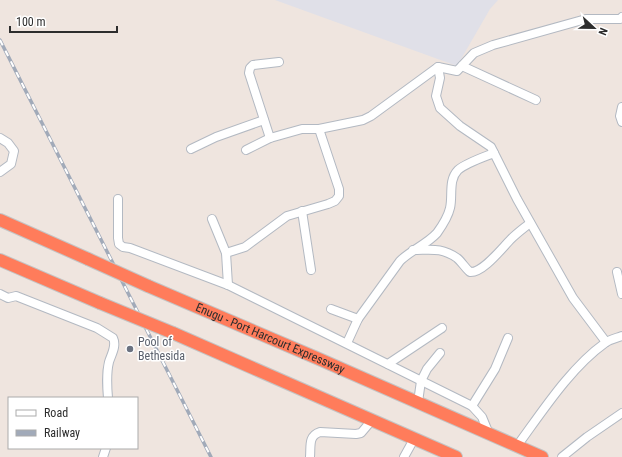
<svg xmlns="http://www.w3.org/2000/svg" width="622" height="457" viewBox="0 0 622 457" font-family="'Roboto Condensed',sans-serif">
<rect width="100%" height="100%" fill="#efe5df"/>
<path fill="#e0e0e8" d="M275,0H498L490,9L457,66Z"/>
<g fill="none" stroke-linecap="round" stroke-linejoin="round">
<g stroke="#b3b9c2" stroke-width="10">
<g id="minor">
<path d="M462,66L536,100"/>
<path d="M438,67L440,78L436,96L440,108L460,126L491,147L517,199L573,298L606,342"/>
<path d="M622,107L620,116L622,122"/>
<path d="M0,138L8,143L14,151L11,164L0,172"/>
<path d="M270,138L249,73L250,68L253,65L279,62"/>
<path d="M191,149L216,137L264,120"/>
<path d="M246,150L270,138L302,129H319L363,120L371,116L438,67L457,71L474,53L493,45L586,19H620L622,17"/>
<path d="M118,199V238L119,244L123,247L130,248L228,285L472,406L482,417L489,434"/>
<path d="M302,211L311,270"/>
<path d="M212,219L226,253L228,285"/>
<path d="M413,250C431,250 441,247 457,258C462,262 465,268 470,272C483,273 502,248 511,239C517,233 524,228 530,223"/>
<path d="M226,253L245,247L287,216L328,204L335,201L339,196V189L319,129"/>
<path d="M617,272L622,294"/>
<path d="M0,294L8,298L16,296L97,328L113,338C117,346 111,355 109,362C106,374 107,386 108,398"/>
<path d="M331,309L358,319"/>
<path d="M347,343L358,319L400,261C411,250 426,245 437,233C442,226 448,217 450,208C453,196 448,180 458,170C466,163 484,157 494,153"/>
<path d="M388,364L442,328"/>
<path d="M418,402L421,381L427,369L440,353"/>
<path d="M472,406L495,369L508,338"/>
<path d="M517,446C542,412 570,368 605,343C610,339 617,338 622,336"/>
<path d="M103,457L106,448"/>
<path d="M310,457C311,446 308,436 320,432L356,434L361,433L372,420"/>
<path d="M404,457L414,439"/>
<path d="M562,457L587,437L622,413"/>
</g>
</g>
<g stroke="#c4c4c4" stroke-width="14">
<g id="highway">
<path d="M0,220L88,259"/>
<path d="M0,260L100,303"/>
<path id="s1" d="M148,286L319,359L542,457"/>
<path d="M173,333L456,457"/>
</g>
</g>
<use href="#minor" stroke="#fff" stroke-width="8"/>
<use href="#highway" stroke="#ff7c5b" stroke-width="12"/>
<g stroke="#a1aab9" stroke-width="3.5">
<path id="rail" d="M0,40L211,457"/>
</g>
<use href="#rail" stroke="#fff" stroke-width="2" stroke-dasharray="6" stroke-linecap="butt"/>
<g stroke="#c4c4c4" stroke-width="14" stroke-linecap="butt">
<g id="highway-bridge">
<path d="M88,259L148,286"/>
<path d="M100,303L173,333"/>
</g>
</g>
<use href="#highway-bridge" stroke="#ff7c5b" stroke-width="12"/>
</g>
<circle fill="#6b7280" stroke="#fff" stroke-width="1.5" cx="130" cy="349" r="4"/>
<g text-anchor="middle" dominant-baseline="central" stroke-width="3" stroke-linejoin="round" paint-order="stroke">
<g font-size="12" fill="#2d2d2d" stroke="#fff">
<text stroke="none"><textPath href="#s1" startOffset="133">Enugu - Port Harcourt Expressway</textPath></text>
</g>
<g font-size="12" fill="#5b616d" stroke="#fff" text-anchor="start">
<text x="138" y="342">Pool of<tspan x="138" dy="14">Bethesida</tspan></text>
</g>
</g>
<rect x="8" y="397" width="130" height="52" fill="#ffffff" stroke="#ababab"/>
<rect x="16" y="410" width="20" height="6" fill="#ffffff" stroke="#ababab"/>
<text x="44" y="417" font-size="12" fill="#2d2d2d">Road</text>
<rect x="16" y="430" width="20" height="6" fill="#a1aab9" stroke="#ababab"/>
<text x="44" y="437" font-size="12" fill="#2d2d2d">Railway</text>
<g transform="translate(594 28) rotate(112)" stroke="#ffffff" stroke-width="3" paint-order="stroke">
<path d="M0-3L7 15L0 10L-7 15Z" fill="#2d2d2d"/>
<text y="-6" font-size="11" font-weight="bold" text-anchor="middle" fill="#2d2d2d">N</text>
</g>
<path d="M10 26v6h107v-6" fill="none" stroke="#2d2d2d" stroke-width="2"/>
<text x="16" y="26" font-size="12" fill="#2d2d2d" stroke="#ffffff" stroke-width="3" paint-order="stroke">100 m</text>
</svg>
